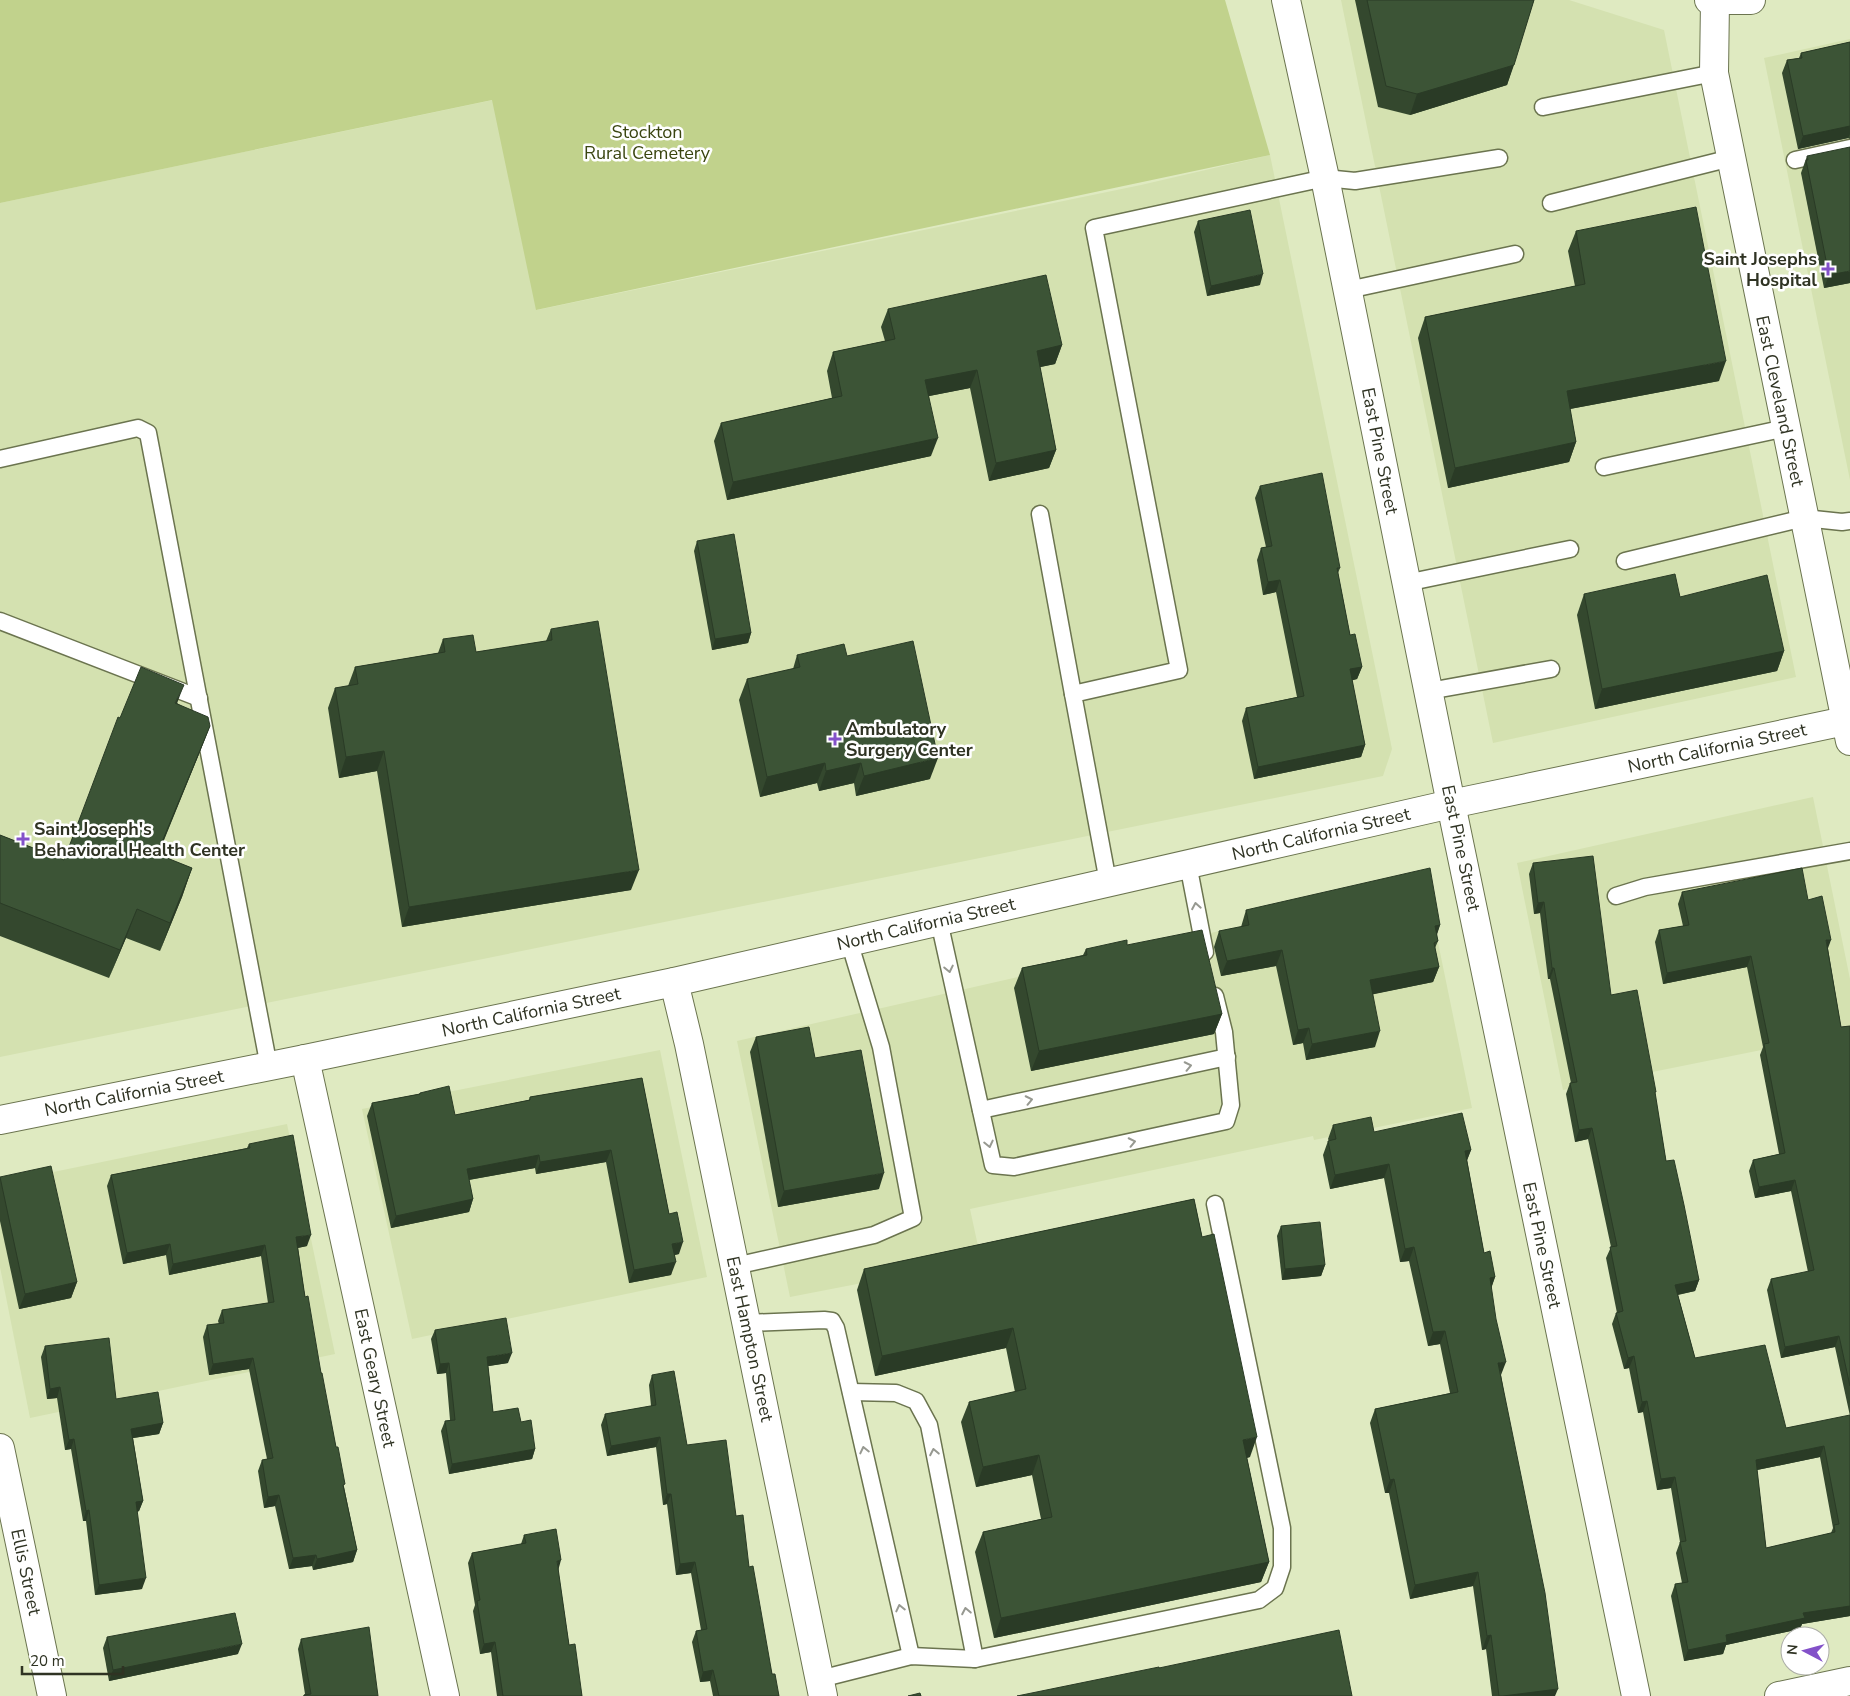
<svg xmlns="http://www.w3.org/2000/svg" width="1850" height="1696" viewBox="0 0 1850 1696" font-family="'Nunito Sans',sans-serif">
<rect width="100%" height="100%" fill="#dfeac1"/>
<g fill="#d4e1b0">
<path d="M1341,0H1569L1664,30L1796,677L1493,743Z"/>
<path d="M1850,39V480L1764,58Z"/>
<path d="M493,100L537,310L1141,185L1270,155L1392,749L1383,776L0,1057V203Z"/>
<path d="M1813,797L1850,979V1032L1563,1090L1517,863Z"/>
<path d="M1426,884L1472,1108L1314,1140L1313,1136L970,1209L981,1260L790,1297L737,1041Z"/>
<path d="M660,1050L707,1277L412,1339L362,1109Z"/>
<path d="M287,1124L335,1354L30,1418L0,1267V1183Z"/>
</g>
<path fill="#c1d28c" d="M0,0H1225L1270,155L536,310L492,100L0,203Z"/>
<g fill="none" stroke-linecap="round" stroke-linejoin="round">
<g stroke="#6b744f" stroke-width="19">
<g id="service">
<path d="M1543,107L1714,73"/>
<path d="M1795,160L1850,148"/>
<path d="M1551,203L1731,158"/>
<path d="M1348,290L1515,254"/>
<path d="M0,459L138,428L148,433L269,1067"/>
<path d="M1604,467L1786,428"/>
<path d="M1040,514L1073,694"/>
<path d="M1625,561L1804,518L1842,522L1850,521"/>
<path d="M1406,583L1570,549"/>
<path d="M0,621L199,698"/>
<path d="M1429,691L1551,669"/>
<path d="M1188,864L1205,952"/>
<path d="M1108,882L1073,694L1179,670L1094,228L1325,178L1355,181L1499,158"/>
<path d="M1616,896L1645,887L1850,851"/>
<path d="M939,921L993,1165L1014,1167L1226,1121L1231,1105L1224,1032L1215,996"/>
<path d="M981,1110L1227,1057"/>
<path d="M735,1266L874,1235L913,1218L881,1047L849,941"/>
<path d="M746,1323L824,1320L832,1321L836,1328L911,1656"/>
<path d="M851,1392L896,1393L916,1401L929,1425L975,1659"/>
<path d="M820,1679L911,1656L975,1659L1259,1600L1275,1588L1282,1567V1528L1215,1204"/>
</g>
</g>
<g stroke="#6b744f" stroke-width="30">
<g id="minor">
<path d="M1286,0L1325,178L1451,804L1636,1696"/>
<path d="M1709,0H1751"/>
<path d="M1715,1L1714,73L1850,741"/>
<path d="M674,982L689,1044L823,1696"/>
<path d="M305,1059L445,1696"/>
<path d="M0,1448L52,1696"/>
<path d="M1779,1696L1850,1681"/>
</g>
</g>
<g stroke="#6b744f" stroke-width="30">
<path id="tertiary" d="M0,1120L305,1059L674,982L1451,804L1850,720"/>
</g>
<use href="#service" stroke="#fff" stroke-width="16"/>
<use href="#minor" stroke="#fff" stroke-width="28"/>
<use href="#tertiary" stroke="#fff" stroke-width="28"/>
</g>
<g fill="#34482e" fill-rule="evenodd">
<path d="M1355,0H1534L1507,85L1410,115L1378,107Z"/>
<path d="M1850,42V139L1848,138L1798,149L1782,73L1787,60L1799,58L1801,53Z"/>
<path d="M1807,156L1850,283L1824,288L1801,173Z"/>
<path d="M1198,221L1260,285L1207,296L1194,232Z"/>
<path d="M1576,231L1719,381L1570,409L1576,442L1569,462L1448,488L1418,338L1425,317L1575,286L1568,251Z"/>
<path d="M888,309L1062,345L1055,364L1040,367L1056,450L1049,468L989,481L970,388L929,396L931,456L727,500L714,441L721,423L832,398L827,371L833,352L885,341L881,327Z"/>
<path d="M1260,486L1340,568L1338,573L1350,635L1362,667L1357,679L1352,680L1365,745L1361,757L1254,779L1242,721L1246,708L1297,697L1276,592L1263,595L1257,560L1261,548L1266,547L1255,498Z"/>
<path d="M697,541L751,633L748,643L712,650L694,551Z"/>
<path d="M1584,594L1680,597L1784,651L1777,671L1595,709L1577,615Z"/>
<path d="M551,629L631,890L402,927L377,771L339,778L328,708L335,688L348,686L355,667L438,653L443,639L476,652L546,641Z"/>
<path d="M797,655L847,656L930,779L856,796L854,783L819,791L817,783L760,797L739,700L747,679L793,669Z"/>
<path d="M177,703L210,726L199,754L158,855L192,868L182,897L160,951L126,938L109,978L0,936V835L64,860L120,718Z"/>
<path d="M1533,863L1611,995L1655,1094L1666,1161L1699,1280L1695,1291L1678,1295L1695,1358L1786,1428L1850,1416L1835,1347L1781,1358L1767,1290L1771,1279L1808,1272L1791,1191L1755,1198L1749,1171L1753,1160L1779,1154L1760,1055L1763,1047L1747,967L1663,984L1655,942L1659,930L1683,926L1678,904L1682,892L1808,900L1828,949L1841,1027L1850,1026V1616L1802,1624L1800,1629L1726,1645L1723,1654L1684,1661L1671,1596L1675,1584L1682,1583L1676,1553L1680,1542L1671,1488L1657,1490L1643,1412L1638,1413L1629,1368L1624,1369L1612,1324L1616,1313H1617L1606,1258L1611,1247L1588,1139L1575,1142L1566,1094L1570,1083H1571L1550,979H1548L1540,913L1534,914L1529,874ZM1820,1457L1833,1528L1831,1533L1766,1548L1757,1470Z"/>
<path d="M1246,910L1440,925L1436,936L1438,941L1435,948L1439,967L1433,982L1373,994L1375,1047L1306,1060L1303,1043L1293,1045L1276,966L1221,976L1214,947L1219,931L1241,927Z"/>
<path d="M1127,945L1222,1014L1214,1034L1031,1071L1014,988L1022,968L1083,955L1086,949Z"/>
<path d="M756,1037L815,1058L879,1189L778,1207L750,1052Z"/>
<path d="M642,1078L669,1214L679,1254L675,1255L671,1275L629,1283L606,1162L536,1174L535,1168L469,1180L473,1199L469,1212L391,1228L367,1116L372,1103L419,1094L420,1093L455,1115L529,1100L530,1097Z"/>
<path d="M1333,1125L1374,1132L1471,1150L1467,1160L1484,1253L1495,1277L1491,1289L1501,1375L1555,1696H1492L1486,1649L1482,1650L1473,1586L1410,1599L1389,1493H1385L1370,1423L1375,1409L1450,1393L1440,1344L1428,1346L1409,1261L1400,1262L1384,1178L1330,1189L1323,1155L1328,1141H1329L1328,1139Z"/>
<path d="M249,1144L307,1246L298,1248L305,1297L357,1550L353,1562L313,1570L312,1566L289,1569L275,1506L264,1508L258,1471L262,1460L267,1459L249,1369L209,1375L203,1337L207,1325L219,1324L218,1321L222,1310L268,1303L261,1256L169,1275L166,1255L123,1264L107,1186L111,1175L247,1148Z"/>
<path d="M0,1177L77,1282L71,1298L19,1309L0,1221Z"/>
<path d="M1194,1199L1250,1457L1247,1458L1269,1562L1261,1582L994,1638L975,1552L983,1532L1041,1519L1032,1475L976,1487L961,1422L969,1402L1015,1392L1006,1348L875,1376L857,1290L864,1269Z"/>
<path d="M1281,1226L1325,1265L1321,1276L1282,1280L1277,1236Z"/>
<path d="M435,1330L508,1363L488,1366L493,1412L521,1422L535,1449L532,1459L449,1474L441,1431L445,1421L450,1420L446,1373L437,1374L431,1339Z"/>
<path d="M45,1346L116,1399L163,1423L159,1434L133,1438L143,1501L139,1511L137,1512L142,1589L95,1595L86,1521H83L71,1449L65,1450L57,1398L47,1399L41,1357Z"/>
<path d="M652,1375L687,1445L736,1516L749,1567L772,1674L779,1696H713L710,1681L700,1682L692,1642L696,1631L701,1630L691,1573L676,1575L667,1504L663,1505L656,1447L607,1456L601,1425L605,1414L651,1406L649,1385Z"/>
<path d="M524,1535L558,1569L569,1645L582,1696H497L491,1652L480,1654L473,1611L475,1605L468,1563L472,1553L521,1544Z"/>
<path d="M107,1637L238,1654L109,1681L103,1648Z"/>
<path d="M301,1639L378,1696H303L305,1694L298,1649Z"/>
</g>
<g fill="#2a3b26">
<path d="M1514,65L1507,85L1410,115L1417,94Z"/>
<path d="M1850,126V134L1848,138L1798,149L1803,136Z"/>
<path d="M1850,271V283L1824,288L1829,275Z"/>
<path d="M1263,274L1260,285L1207,296L1211,286Z"/>
<path d="M1062,345L1055,364L1031,369L1037,351Z"/>
<path d="M1726,361L1719,381L1559,411L1567,391Z"/>
<path d="M977,370L970,388L919,398L925,380Z"/>
<path d="M938,438L931,456L727,500L733,482Z"/>
<path d="M1576,442L1569,462L1448,488L1455,468Z"/>
<path d="M1056,450L1049,468L989,481L996,463Z"/>
<path d="M1280,580L1276,592L1263,595L1268,582Z"/>
<path d="M751,633L748,643L712,650L715,639Z"/>
<path d="M1784,651L1777,671L1595,709L1602,689Z"/>
<path d="M1362,667L1357,679L1346,682L1350,669Z"/>
<path d="M184,685L173,714L175,703Z"/>
<path d="M210,726L199,754L146,883L157,854Z"/>
<path d="M1365,745L1361,757L1254,779L1258,767Z"/>
<path d="M384,751L377,771L339,778L346,757Z"/>
<path d="M938,758L930,779L856,796L864,776Z"/>
<path d="M825,763L817,783L760,797L767,777Z"/>
<path d="M861,763L854,783L819,791L826,771Z"/>
<path d="M192,868L182,897L160,951L170,923Z"/>
<path d="M639,870L631,890L402,927L409,907Z"/>
<path d="M1544,902L1540,913L1534,914L1538,903Z"/>
<path d="M137,909L126,938L109,978L120,950Z"/>
<path d="M1440,925L1435,941V926Z"/>
<path d="M1826,940H1831L1827,951Z"/>
<path d="M1282,950L1276,966L1221,976L1227,961Z"/>
<path d="M1751,956L1747,967L1663,984L1667,973Z"/>
<path d="M1439,967L1433,982L1365,996L1370,980Z"/>
<path d="M1552,968H1554L1550,979H1548Z"/>
<path d="M1222,1014L1214,1034L1031,1071L1039,1051Z"/>
<path d="M1309,1028L1303,1043L1293,1045L1298,1030Z"/>
<path d="M1380,1031L1375,1047L1306,1060L1312,1044Z"/>
<path d="M1592,1128L1588,1139L1575,1142L1579,1130Z"/>
<path d="M611,1150L606,1162L536,1174L540,1162Z"/>
<path d="M1471,1150L1466,1163L1465,1151Z"/>
<path d="M539,1155L535,1168L462,1181L467,1169Z"/>
<path d="M1389,1164L1384,1178L1330,1189L1335,1175Z"/>
<path d="M884,1173L879,1189L778,1207L784,1191Z"/>
<path d="M1795,1180L1791,1191L1755,1198L1759,1187Z"/>
<path d="M473,1199L469,1212L391,1228L396,1216Z"/>
<path d="M311,1235L307,1246L292,1249L296,1237Z"/>
<path d="M683,1242L679,1254L668,1256L672,1244Z"/>
<path d="M170,1244L166,1255L123,1264L127,1253Z"/>
<path d="M265,1245L261,1256L169,1275L173,1264Z"/>
<path d="M1414,1247L1409,1261L1400,1262L1405,1249Z"/>
<path d="M676,1262L671,1275L629,1283L634,1270Z"/>
<path d="M1325,1265L1321,1276L1282,1280L1285,1269Z"/>
<path d="M1495,1277L1490,1291V1278Z"/>
<path d="M1699,1280L1695,1291L1671,1296L1675,1285Z"/>
<path d="M77,1282L71,1298L19,1309L25,1294Z"/>
<path d="M1013,1328L1006,1348L875,1376L882,1356Z"/>
<path d="M1445,1331L1440,1344L1428,1346L1433,1332Z"/>
<path d="M1839,1336L1835,1347L1781,1358L1785,1347Z"/>
<path d="M512,1353L508,1363L483,1367L487,1357Z"/>
<path d="M1634,1356L1629,1368L1624,1369L1628,1358Z"/>
<path d="M253,1358L249,1369L209,1375L213,1364Z"/>
<path d="M1506,1362L1501,1375L1498,1363Z"/>
<path d="M449,1363L446,1373L437,1374L440,1364Z"/>
<path d="M60,1387L57,1398L47,1399L50,1389Z"/>
<path d="M1647,1401L1643,1412L1638,1413L1642,1402Z"/>
<path d="M163,1423L159,1434L127,1439L131,1429Z"/>
<path d="M660,1437L656,1447L607,1456L611,1446Z"/>
<path d="M1257,1437L1250,1457L1235,1460L1243,1440Z"/>
<path d="M74,1439L71,1449L65,1450L69,1440Z"/>
<path d="M1824,1446L1820,1457L1752,1471L1756,1460Z"/>
<path d="M535,1449L532,1459L449,1474L452,1464Z"/>
<path d="M1039,1455L1032,1475L976,1487L983,1467Z"/>
<path d="M1675,1477L1671,1488L1657,1490L1661,1479Z"/>
<path d="M1394,1479L1389,1493H1385L1390,1480Z"/>
<path d="M667,1494H671L667,1504L663,1505Z"/>
<path d="M279,1495L275,1506L264,1508L268,1497Z"/>
<path d="M143,1501L139,1511L132,1513L136,1502Z"/>
<path d="M89,1510L86,1521H83L86,1511Z"/>
<path d="M357,1550L353,1562L313,1570L317,1559Z"/>
<path d="M316,1555L312,1566L289,1569L293,1558Z"/>
<path d="M561,1560L558,1571L557,1561Z"/>
<path d="M695,1562L691,1573L676,1575L680,1564Z"/>
<path d="M1269,1562L1261,1582L994,1638L1001,1618Z"/>
<path d="M1478,1572L1473,1586L1410,1599L1415,1585Z"/>
<path d="M146,1578L142,1589L95,1595L99,1585Z"/>
<path d="M1850,1606V1616L1802,1624L1800,1629L1726,1645L1723,1654L1684,1661L1688,1650L1726,1635L1803,1613Z"/>
<path d="M1491,1635L1486,1649L1482,1650L1487,1636Z"/>
<path d="M495,1642L491,1652L480,1654L484,1644Z"/>
<path d="M242,1644L238,1654L109,1681L113,1670Z"/>
<path d="M713,1670L710,1681L700,1682L703,1672Z"/>
<path d="M1558,1689L1555,1696H1503Z"/>
</g>
<g fill="#3c5436" stroke="#2a3b26" fill-rule="evenodd">
<path d="M1367,0H1534L1514,65L1417,94L1386,86Z"/>
<path d="M1850,42V126L1803,136L1787,60L1802,58L1801,53Z"/>
<path d="M1850,147V271L1829,275L1806,160H1808L1807,156Z"/>
<path d="M1696,207L1726,361L1567,391L1576,442L1455,468L1425,317L1585,284L1576,231Z"/>
<path d="M1250,210L1263,274L1211,286L1198,221Z"/>
<path d="M1046,275L1062,345L1037,351L1056,450L996,463L977,370L925,380L938,438L733,482L721,423L842,396L833,352L895,339L888,309Z"/>
<path d="M1322,473L1340,568H1337L1350,635L1355,634L1362,667L1350,669L1365,745L1258,767L1246,708L1304,696L1280,580L1268,582L1261,548L1272,546L1260,486Z"/>
<path d="M734,534L751,633L715,639L697,541Z"/>
<path d="M1675,574L1680,597L1767,575L1784,651L1602,689L1584,594Z"/>
<path d="M598,621L639,870L409,907L384,751L346,757L335,688L358,684L355,667L445,652L443,639L473,635L476,652L552,640L551,629Z"/>
<path d="M913,641L938,758L864,776L861,763L826,771L825,763L767,777L747,679L800,667L797,655L844,644L847,656Z"/>
<path d="M141,667L184,685L175,703L208,717L210,726L157,854L192,868L170,923L137,909L120,950L0,903V835L64,860L118,717L120,718Z"/>
<path d="M1593,856L1611,995L1637,990L1656,1092H1655L1666,1161L1674,1160L1684,1205L1699,1280L1675,1285L1695,1358L1765,1345L1786,1428L1850,1415V1606L1803,1613L1805,1618L1726,1635L1727,1642L1688,1650L1675,1584L1688,1582L1680,1542L1686,1541L1675,1477L1661,1479L1647,1401L1642,1402L1634,1356L1628,1358L1616,1313L1623,1311L1610,1247L1617,1246L1592,1128L1579,1130L1570,1083L1577,1082L1554,968H1552L1544,902L1538,903L1533,863ZM1824,1446L1839,1524L1834,1525L1835,1532L1766,1548L1756,1460Z"/>
<path d="M1430,868L1440,925L1435,926L1438,941L1434,943L1439,967L1370,980L1380,1031L1312,1044L1309,1028L1298,1030L1282,950L1227,961L1219,931L1249,925L1246,910Z"/>
<path d="M1802,868L1808,900L1822,896L1831,940H1826L1841,1027L1850,1026V1386L1839,1336L1785,1347L1771,1279L1814,1270L1795,1180L1759,1187L1753,1160L1785,1153L1764,1044L1769,1043L1751,956L1667,973L1659,930L1689,925L1682,892Z"/>
<path d="M1202,930L1222,1014L1039,1051L1022,968L1087,955L1086,949L1127,940V945Z"/>
<path d="M809,1027L815,1058L861,1050L884,1173L784,1191L756,1037Z"/>
<path d="M642,1078L669,1214L677,1212L683,1242L672,1244L676,1262L634,1270L611,1150L540,1162L539,1155L467,1169L473,1199L396,1216L372,1103L420,1094V1093L449,1086L455,1115L530,1100V1097Z"/>
<path d="M1462,1113L1471,1150L1465,1151L1484,1253L1490,1251L1495,1277L1490,1278L1496,1319L1506,1362L1498,1363L1545,1593L1558,1689L1503,1696H1499L1491,1635L1487,1636L1478,1572L1415,1585L1394,1479L1390,1480L1375,1409L1458,1392L1445,1331L1433,1332L1414,1247L1405,1249L1389,1164L1335,1175L1328,1141L1336,1139L1333,1125L1371,1117L1374,1132Z"/>
<path d="M293,1135L311,1235L296,1237L305,1297L308,1296L321,1373H322L336,1447H338L345,1484L343,1485L357,1550L317,1559L316,1555L293,1558L279,1495L268,1497L262,1460L273,1458L253,1358L213,1364L207,1325L224,1323L222,1310L274,1302L265,1245L173,1264L170,1244L127,1253L111,1175L250,1148L249,1144Z"/>
<path d="M51,1166L77,1282L25,1294L0,1177Z"/>
<path d="M1194,1199L1202,1237L1214,1234L1257,1437L1243,1440L1269,1562L1001,1618L983,1532L1052,1517L1039,1455L983,1467L969,1402L1026,1389L1013,1328L882,1356L864,1269Z"/>
<path d="M1320,1222L1325,1265L1285,1269L1281,1226Z"/>
<path d="M506,1318L512,1353L487,1357L493,1412L518,1408L521,1422L531,1420L535,1449L452,1464L445,1421L455,1420L449,1363L440,1364L435,1330Z"/>
<path d="M109,1338L116,1399L158,1392L163,1423L131,1429L143,1501L136,1502L146,1578L99,1585L89,1510L86,1511L74,1439L69,1440L60,1387L50,1389L45,1346Z"/>
<path d="M674,1371L687,1445L726,1440L736,1516L743,1515L749,1567L753,1566L772,1674H775L779,1696H719L713,1670L703,1672L696,1631L707,1629L695,1562L680,1564L671,1494H667L660,1437L611,1446L605,1414L656,1405L652,1375Z"/>
<path d="M556,1529L561,1560L557,1561L569,1645L575,1644L582,1696H503L495,1642L484,1644L477,1601L480,1600L472,1553L526,1543L524,1535Z"/>
<path d="M235,1613L242,1644L113,1670L107,1637Z"/>
<path d="M369,1627L378,1696H304V1695L311,1694L301,1639Z"/>
<path d="M1339,1630L1352,1696H1017L1159,1667V1668Z"/>
<path d="M920,1693L921,1696H908Z"/>
</g>
<defs><path id="oneway-chevron" d="M-2-3.5L2.5 0L-2 3.5" fill="none" stroke-width="1.6" stroke-linecap="round" stroke-linejoin="round" transform="scale(1.25)"/></defs>
<g stroke="#979991">
<use href="#oneway-chevron" transform="translate(1196 906) rotate(-100)"/>
<use href="#oneway-chevron" transform="translate(949 969) rotate(78)"/>
<use href="#oneway-chevron" transform="translate(1188 1066) rotate(-12)"/>
<use href="#oneway-chevron" transform="translate(1029 1100) rotate(-12)"/>
<use href="#oneway-chevron" transform="translate(1132 1142) rotate(-12)"/>
<use href="#oneway-chevron" transform="translate(989 1144) rotate(77)"/>
<use href="#oneway-chevron" transform="translate(864 1450) rotate(-103)"/>
<use href="#oneway-chevron" transform="translate(934 1452) rotate(-101)"/>
<use href="#oneway-chevron" transform="translate(900 1608) rotate(-103)"/>
<use href="#oneway-chevron" transform="translate(966 1611) rotate(-101)"/>
</g>
<g fill="#8351c9" stroke="#fff" stroke-width="2">
<path d="M1825.5 261.5h5v5h5v5h-5v5h-5v-5h-5v-5h5z"/>
<path d="M832.5 731.5h5v5h5v5h-5v5h-5v-5h-5v-5h5z"/>
<path d="M20.5 831.5h5v5h5v5h-5v5h-5v-5h-5v-5h5z"/>
</g>
<g text-anchor="middle" dominant-baseline="central" stroke-width="5" stroke-linejoin="round" paint-order="stroke">
<g font-size="18" fill="#3a4510" stroke="#fff">
<text x="647" y="132">Stockton<tspan x="647" dy="21">Rural Cemetery</tspan></text>
</g>
<g font-size="18" font-weight="bold" fill="#2f3323" stroke="#fff" text-anchor="start">
<text x="1817" y="259" text-anchor="end">Saint Josephs<tspan x="1817" dy="21">Hospital</tspan></text>
<text x="846" y="729">Ambulatory<tspan x="846" dy="21">Surgery Center</tspan></text>
<text x="34" y="829">Saint Joseph's<tspan x="34" dy="21">Behavioral Health Center</tspan></text>
</g>
<g font-size="18" fill="#2f3323" stroke="#fff">
<text transform="translate(1780 401) rotate(78)">East Cleveland Street</text>
<text transform="translate(1380 451) rotate(79)">East Pine Street</text>
<text transform="translate(1717 748) rotate(-12)">North California Street</text>
<text transform="translate(1321 834) rotate(-13)">North California Street</text>
<text transform="translate(1461 848) rotate(78)">East Pine Street</text>
<text transform="translate(926 924) rotate(-13)">North California Street</text>
<text transform="translate(531 1012) rotate(-12)">North California Street</text>
<text transform="translate(134 1093) rotate(-11)">North California Street</text>
<text transform="translate(1542 1245) rotate(78)">East Pine Street</text>
<text transform="translate(750 1339) rotate(78)">East Hampton Street</text>
<text transform="translate(375 1378) rotate(78)">East Geary Street</text>
<text transform="translate(26 1572) rotate(78)">Ellis Street</text>
</g>
</g>
<g transform="translate(1805 1651) rotate(276)"><circle r="24" fill="#ffffff" stroke="#acada7"/>
<path d="M0-4L9 19L0 12L-9 19Z" fill="#8351c9"/>
<text y="-8" font-size="14" font-weight="bold" text-anchor="middle" fill="#2f3323">N</text>
</g>
<path d="M22 1666v8h101v-8" fill="none" stroke="#2f3323" stroke-width="2.5"/>
<text x="30" y="1666" font-size="15" fill="#2f3323" stroke="#ffffff" stroke-width="4" paint-order="stroke">20 m</text>
</svg>
